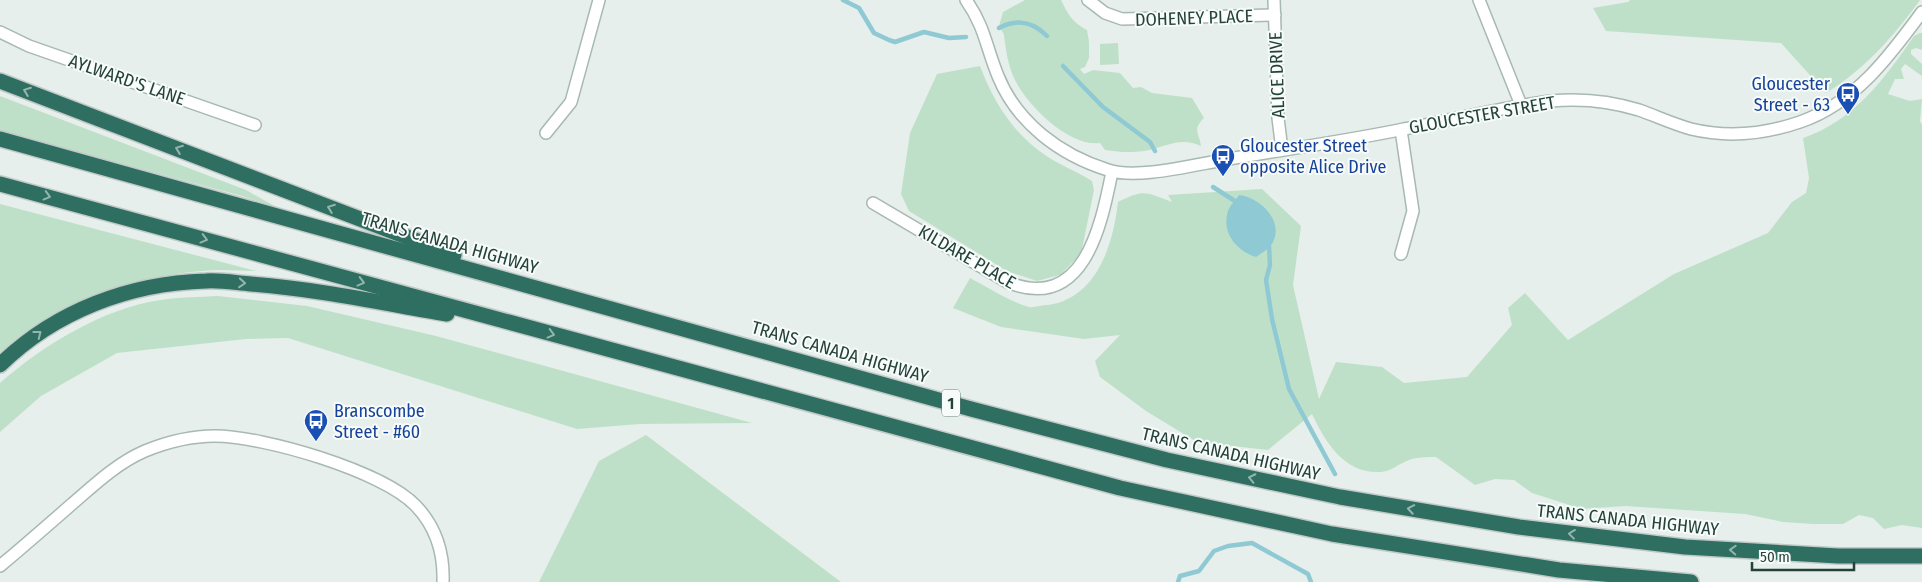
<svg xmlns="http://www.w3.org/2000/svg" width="1922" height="582" viewBox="0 0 1922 582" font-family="'Fira Sans Condensed',sans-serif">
<rect width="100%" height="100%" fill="#e6efeb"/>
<g fill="#bfe0c8">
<path d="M1025,0H1061C1068,14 1072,22 1087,30L1089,42V58L1085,67L1080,69L1084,74L1093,70L1120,73L1133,88L1141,87L1152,93L1192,98L1204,118C1192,130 1199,132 1201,146C1181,136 1165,147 1144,151C1130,153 1118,152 1105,150L1100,143C1069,147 1028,106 1015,80C1008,66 1006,51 1004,35C1003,31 1000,30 999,26L1003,12Z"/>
<path d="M1630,0H1920C1893,37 1865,69 1826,93L1781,43L1606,31L1593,8L1628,2Z"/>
<path d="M1920,33H1922V50L1916,48L1911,50V54L1922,64V76L1905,64L1901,69L1904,79H1895L1888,94L1910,101L1922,99L1920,121L1922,125V528L1902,525L1884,529L1873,518L1859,515L1843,524H1813L1783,522L1745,514L1625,506L1582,509L1532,493L1514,480L1495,479L1475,485L1436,457C1427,457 1417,457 1409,460C1400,463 1390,472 1381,472C1344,474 1326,443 1312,414L1268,450L1197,442L1146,411L1100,377L1095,361L1120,335L1084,339L1001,327L953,308L970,278C987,287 1011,302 1029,307C1034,308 1042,305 1048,305C1097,298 1113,245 1118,202C1145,189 1144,192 1172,202L1168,195L1262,189L1301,226L1293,285L1319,399L1336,362L1382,367L1404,383L1467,377L1512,325L1508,308L1525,293L1568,340L1674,274L1768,233L1792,202L1806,193L1809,178L1803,138C1854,121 1885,78 1914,36Z"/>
<path d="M1118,43L1119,64L1100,65V44Z"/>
<path d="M980,66C994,103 1014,135 1048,157C1062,166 1078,172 1092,181L1094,190L1081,254L1060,275L1037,281L1007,271L909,211L901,194L910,133L937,74Z"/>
<path d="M0,96L246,190L278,208L242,196L0,131Z"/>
<path d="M0,204L256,271C238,271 220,269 202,271C130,277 53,303 0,353Z"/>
<path d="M218,296L307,306L436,336L752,423L640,424L577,429L288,338L246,339L117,353L41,396L0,432V383C42,346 103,308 161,300C179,297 199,297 218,296Z"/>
<path d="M646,435L841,582H539L599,461Z"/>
</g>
<path fill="#8ec9d4" d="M1239,195C1259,197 1284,220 1273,242C1270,248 1262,253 1256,257C1237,251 1221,233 1228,211C1230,205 1236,200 1239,195Z"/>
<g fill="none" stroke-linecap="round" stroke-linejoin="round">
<g stroke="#8ec9d4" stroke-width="4.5">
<path d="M843,0L859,8L874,33L889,40L895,42L924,32L949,38L966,37"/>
<path d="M999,28C1018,18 1033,22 1047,36"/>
<path d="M1063,66L1103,107L1150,142L1155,151"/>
<path d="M1213,187L1235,201"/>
<path d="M1269,246L1270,265L1266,280L1272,319L1289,389L1335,474"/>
<path d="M1178,582L1180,576L1199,571L1214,551L1228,546L1252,543L1308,574L1311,582"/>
</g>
<g stroke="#a8b8b2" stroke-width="14">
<g id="minor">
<path d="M966,0C985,27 986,47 998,76C1017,123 1060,155 1108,170C1138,180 1197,164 1229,159C1287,149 1346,141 1404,129C1453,120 1502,107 1551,101C1582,98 1610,101 1639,110C1656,116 1673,124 1691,129C1728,138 1765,134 1800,122C1855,103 1889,57 1922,12"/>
<path d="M1088,0L1105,13L1122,19L1275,15"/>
<path d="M1274,0L1278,118L1282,150"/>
<path d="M1479,0L1521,105"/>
<path d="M0,32L29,46L255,125"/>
<path d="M1401,130L1413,211L1401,254"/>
<path d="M546,133L571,102L599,0"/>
<path d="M873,203L1007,282C1084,313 1101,226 1112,172"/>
<path d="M0,566C24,546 48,525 72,504C94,485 117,463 145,451C167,442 191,436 215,436C263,436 383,471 416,506C436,527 444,554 443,582"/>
</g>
</g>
<g stroke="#c2cac8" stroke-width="18">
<g id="motorway">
<path d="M0,81L454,255"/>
<path d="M0,139L971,409L1167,460L1340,497L1519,527L1685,547L1838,556H1922"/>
<path d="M0,184L1120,488L1332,534L1559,570L1691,582"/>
<path d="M0,365C55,311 130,283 206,281C221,280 237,283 251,284C317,289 382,303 447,314"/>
</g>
</g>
<use href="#minor" stroke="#fff" stroke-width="11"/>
<use href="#motorway" stroke="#2f6f62" stroke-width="15"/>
</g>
<defs><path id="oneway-chevron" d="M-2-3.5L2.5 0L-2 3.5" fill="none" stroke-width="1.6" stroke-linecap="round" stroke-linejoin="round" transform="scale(1.25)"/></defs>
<g stroke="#93b5ae">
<use href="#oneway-chevron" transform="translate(27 91) rotate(-159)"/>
<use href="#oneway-chevron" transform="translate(179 149) rotate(-159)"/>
<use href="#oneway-chevron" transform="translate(47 196) rotate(15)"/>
<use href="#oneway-chevron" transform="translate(331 208) rotate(-159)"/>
<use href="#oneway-chevron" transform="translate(204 239) rotate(15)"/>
<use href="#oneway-chevron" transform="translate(361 282) rotate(15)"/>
<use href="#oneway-chevron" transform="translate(242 283) rotate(5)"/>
<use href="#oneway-chevron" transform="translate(38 334) rotate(-38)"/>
<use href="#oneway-chevron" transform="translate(551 334) rotate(15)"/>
<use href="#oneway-chevron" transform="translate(1252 478) rotate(-168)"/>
<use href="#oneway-chevron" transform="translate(1411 509) rotate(-170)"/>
<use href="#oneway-chevron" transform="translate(1572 534) rotate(-173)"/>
<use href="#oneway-chevron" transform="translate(1733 550) rotate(-177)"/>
</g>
<defs>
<g id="bus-pin" transform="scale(1.25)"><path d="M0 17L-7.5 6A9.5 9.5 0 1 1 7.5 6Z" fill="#1a4fb4" stroke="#f7fbf9"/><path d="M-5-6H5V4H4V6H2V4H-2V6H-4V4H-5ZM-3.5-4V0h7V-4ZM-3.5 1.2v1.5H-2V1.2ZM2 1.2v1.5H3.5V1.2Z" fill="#fff"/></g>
</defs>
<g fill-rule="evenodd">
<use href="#bus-pin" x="1848" y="94"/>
<use href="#bus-pin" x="1223" y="156"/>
<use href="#bus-pin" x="316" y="421"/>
</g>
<g text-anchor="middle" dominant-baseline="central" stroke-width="4" stroke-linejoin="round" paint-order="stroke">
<rect fill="#f7fbf9" stroke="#637a73" stroke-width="1" x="942" y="389.5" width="18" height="27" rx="4"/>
<g font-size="16" font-weight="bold" fill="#24423a">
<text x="951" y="403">1</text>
</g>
<g font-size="18" fill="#24423a" stroke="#f7fbf9">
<text transform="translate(1194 18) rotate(-2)">DOHENEY PLACE</text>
<text transform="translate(1277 75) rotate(-92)">ALICE DRIVE</text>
<text transform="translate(127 80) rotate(19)">AYLWARD'S LANE</text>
<text transform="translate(1482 115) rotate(-10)">GLOUCESTER STREET</text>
<text transform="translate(450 243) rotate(16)">TRANS CANADA HIGHWAY</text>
<text transform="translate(967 257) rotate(30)">KILDARE PLACE</text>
<text transform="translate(840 352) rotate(16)">TRANS CANADA HIGHWAY</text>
<text transform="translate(1231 454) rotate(13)">TRANS CANADA HIGHWAY</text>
<text transform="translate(1628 520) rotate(6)">TRANS CANADA HIGHWAY</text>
</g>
<g font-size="18" fill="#164399" stroke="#f7fbf9" text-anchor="start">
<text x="1830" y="84" text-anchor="end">Gloucester<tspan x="1830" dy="21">Street - 63</tspan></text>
<text x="1240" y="146">Gloucester Street<tspan x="1240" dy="21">opposite Alice Drive</tspan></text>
<text x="334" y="411">Branscombe<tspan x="334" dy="21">Street - #60</tspan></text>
</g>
</g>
<path d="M1752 562v8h102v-8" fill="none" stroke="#24423a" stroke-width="2.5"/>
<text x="1760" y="562" font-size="15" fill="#24423a" stroke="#f7fbf9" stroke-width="4" paint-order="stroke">50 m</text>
</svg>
